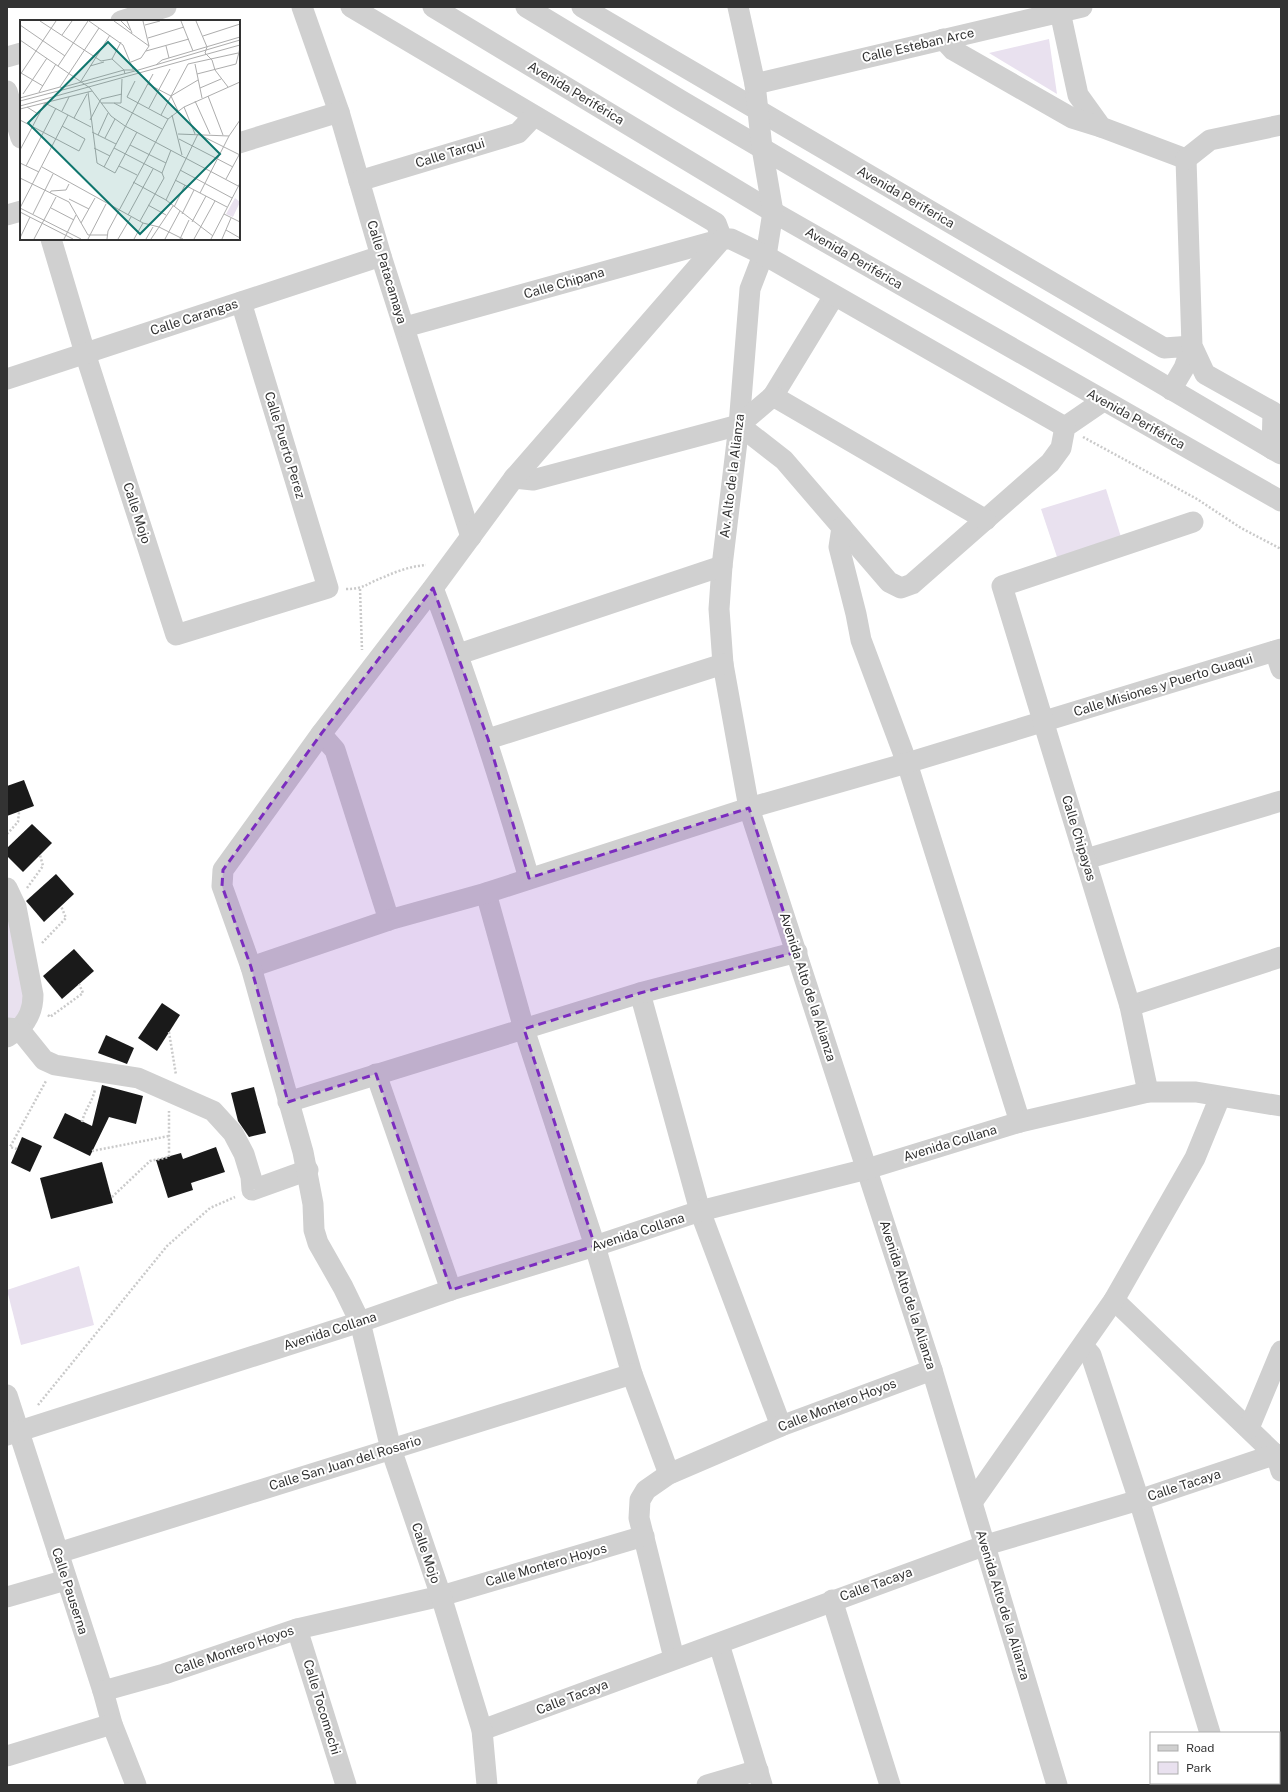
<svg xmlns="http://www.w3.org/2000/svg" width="1288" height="1792" viewBox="0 0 1288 1792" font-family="'Public Sans',sans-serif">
<rect width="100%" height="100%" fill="#fff"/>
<g fill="#e9e1ef">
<path d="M1049,39L1057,94L989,53Z"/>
<path d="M1106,489L1121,537L1057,557L1041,509Z"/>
<path d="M7,897L28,1010L7,1025Z"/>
<path d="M79,1266L94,1325L21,1345L7,1290Z"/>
</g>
<g fill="#1a1a1a">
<path d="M24,780L34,806L7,816V786Z"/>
<path d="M32,824L52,843L23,872L7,856V848Z"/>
<path d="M56,874L74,894L44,922L26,901Z"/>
<path d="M74,949L94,971L62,999L43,976Z"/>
<path d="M162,1003L180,1015L157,1051L138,1038Z"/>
<path d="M106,1035L134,1048L127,1064L98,1053Z"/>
<path d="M102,1085L143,1096L136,1124L109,1117L90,1156L53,1138L65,1113L92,1126Z"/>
<path d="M254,1087L266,1133L249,1137L238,1121L231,1093Z"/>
<path d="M22,1137L42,1146L30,1172L11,1163Z"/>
<path d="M216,1147L225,1172L191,1183L193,1190L168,1198L156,1160L181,1153L183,1159Z"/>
<path d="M102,1162L113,1203L51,1219L40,1178Z"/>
</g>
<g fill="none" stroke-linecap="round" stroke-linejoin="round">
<g stroke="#cacaca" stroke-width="2.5" stroke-dasharray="2 2" stroke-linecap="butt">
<path d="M1083,437L1197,499L1241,528L1281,549"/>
<path d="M346,589C365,589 367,583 384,577C397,571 412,566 426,565"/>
<path d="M360,589L362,650"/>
<path d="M7,834L18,822L19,812"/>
<path d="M27,888L43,866L40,855"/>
<path d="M42,943L66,918L61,906"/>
<path d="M48,1015L50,1017L83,993L79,984"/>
<path d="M169,1032L176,1075"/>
<path d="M82,1122C85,1109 93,1101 95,1089"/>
<path d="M17,1149L10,1147L46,1081"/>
<path d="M92,1151L169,1136"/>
<path d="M112,1197L150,1161L169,1157V1111"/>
<path d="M38,1405L167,1246L210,1208L235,1197"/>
</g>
<g stroke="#d0d0d0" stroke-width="21">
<path d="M302,7L339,112L381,256L471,537"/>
<path d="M351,7L716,223L722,239L405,327"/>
<path d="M433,7L773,212L1281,501"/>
<path d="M526,7L680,100L1281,454"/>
<path d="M582,7L1164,348L1192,346L1184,368L1171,390"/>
<path d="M738,7L755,84L762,148L773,212L766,256L760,263L750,289L739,425L722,566L719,609L723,664L749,808L932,1370L1057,1785"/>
<path d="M1059,7L1078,95L1101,127L1186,159"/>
<path d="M121,21L166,7"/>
<path d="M943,39L953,50L1072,118L1101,127"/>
<path d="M7,57L21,53"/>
<path d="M755,84L1082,7"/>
<path d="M7,91L21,138"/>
<path d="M239,143L339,112"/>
<path d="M1186,159L1192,346L1205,374L1273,412L1272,449"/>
<path d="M1186,159L1210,140L1281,125"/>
<path d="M359,181L518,133L534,116"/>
<path d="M7,215L21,211"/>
<path d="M51,239L85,353L176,635L328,588L241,302"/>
<path d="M7,379L381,256"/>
<path d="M773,396L834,296"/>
<path d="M739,425L784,460L889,582L901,588L912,584L1050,463L1061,448L1065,427L1103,401"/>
<path d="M514,478L533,480L739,425L773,396L986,520"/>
<path d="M842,527L839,547L856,614L861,640L907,763L1020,1122"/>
<path d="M433,588C470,684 500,780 529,878"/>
<path d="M1275,651L1281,669"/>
<path d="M459,654L722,566"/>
<path d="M321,734L335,750L389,920"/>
<path d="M488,739L723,664"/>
<path d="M1086,859L1281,801"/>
<path d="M7,888L16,907L33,995C33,1009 29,1019 19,1029L7,1028"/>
<path d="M486,893L524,1029L595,1246L632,1374L669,1474"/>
<path d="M251,967L389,920L486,893L749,808L907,763L1281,649"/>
<path d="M640,993L700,1211L781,1426"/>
<path d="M1130,1006L1281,957"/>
<path d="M7,1037L19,1029L44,1060L55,1065L138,1078L213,1111L233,1133L244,1154L251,1177L252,1190L308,1170"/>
<path d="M376,1074L451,1290"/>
<path d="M1148,1092L1130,1006L1002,586L1193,522"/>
<path d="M288,1102L640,993L797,952"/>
<path d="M1114,1300L1281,1460"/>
<path d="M1083,1346L1091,1355L1139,1500L1210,1733"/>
<path d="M7,1395L103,1691L112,1724L136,1785"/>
<path d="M1249,1428L1281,1351"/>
<path d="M7,1435L360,1322L451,1290L595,1246L700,1211L867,1169L1020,1122L1148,1092H1196L1281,1106"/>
<path d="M973,1501L1114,1300L1195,1158L1220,1097"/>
<path d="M58,1553L632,1374"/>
<path d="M7,1597L66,1580"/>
<path d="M832,1600L890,1785"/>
<path d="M297,1629L346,1785"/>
<path d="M719,1644L762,1785"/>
<path d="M674,1658L639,1518L640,1500L646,1490L669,1474L781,1426L932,1370"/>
<path d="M103,1691L164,1674L297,1629L441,1596L644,1536"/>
<path d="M482,1730L986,1545L1139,1500L1276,1454L1281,1471"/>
<path d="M7,1756L112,1724"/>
<path d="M1225,1783L1226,1785"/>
<path d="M487,1785L482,1730L441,1596L391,1449L360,1322L343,1287L318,1243L314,1230L313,1204L303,1152L251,967L222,886L223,870L321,734L433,588L514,478L722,239H731L766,256L1065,427"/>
<path d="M707,1785L758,1770"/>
</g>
</g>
<path fill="#7b2cbf" fill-opacity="0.2" stroke="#7b2cbf" stroke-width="3" stroke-dasharray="8 5" stroke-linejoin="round" d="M433,588L488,739L529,878L749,808L797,952L640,993L524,1029L595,1246L451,1290L376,1074L288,1102L251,967L222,886L223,870L321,734Z"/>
<g text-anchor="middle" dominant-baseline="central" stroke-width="4" stroke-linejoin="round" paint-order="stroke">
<g font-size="13" fill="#333" stroke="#fff">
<text transform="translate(918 45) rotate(-13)">Calle Esteban Arce</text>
<text transform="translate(576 93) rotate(31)">Avenida Periférica</text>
<text transform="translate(450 153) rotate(-17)">Calle Tarqui</text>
<text transform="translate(906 197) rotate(30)">Avenida Periferica</text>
<text transform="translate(854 258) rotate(30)">Avenida Periférica</text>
<text transform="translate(387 272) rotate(73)">Calle Patacamaya</text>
<text transform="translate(564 283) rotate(-16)">Calle Chipana</text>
<text transform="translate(194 317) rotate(-18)">Calle Carangas</text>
<text transform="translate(1136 419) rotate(29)">Avenida Periférica</text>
<text transform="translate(285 445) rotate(73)">Calle Puerto Perez</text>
<text transform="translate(732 476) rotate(-83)">Av. Alto de la Alianza</text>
<text transform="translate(137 513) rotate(72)">Calle Mojo</text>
<text transform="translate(1163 685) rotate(-17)">Calle Misiones y Puerto Guaqui</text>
<text transform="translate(1079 838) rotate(73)">Calle Chipayas</text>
<text transform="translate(808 987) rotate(72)">Avenida Alto de la Alianza</text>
<text transform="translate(950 1143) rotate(-17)">Avenida Collana</text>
<text transform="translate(638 1232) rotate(-18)">Avenida Collana</text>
<text transform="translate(908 1295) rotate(72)">Avenida Alto de la Alianza</text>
<text transform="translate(330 1331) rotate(-18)">Avenida Collana</text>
<text transform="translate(837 1405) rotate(-21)">Calle Montero Hoyos</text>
<text transform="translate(345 1463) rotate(-17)">Calle San Juan del Rosario</text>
<text transform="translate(1184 1485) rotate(-18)">Calle Tacaya</text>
<text transform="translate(426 1553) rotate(71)">Calle Mojo</text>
<text transform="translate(546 1565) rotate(-16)">Calle Montero Hoyos</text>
<text transform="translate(876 1584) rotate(-20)">Calle Tacaya</text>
<text transform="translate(70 1591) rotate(72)">Calle Pauserna</text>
<text transform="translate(1003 1605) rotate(73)">Avenida Alto de la Alianza</text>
<text transform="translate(234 1650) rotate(-19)">Calle Montero Hoyos</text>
<text transform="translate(572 1697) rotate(-21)">Calle Tacaya</text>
<text transform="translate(322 1707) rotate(73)">Calle Tocomechi</text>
</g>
</g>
<g transform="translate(20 20)">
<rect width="220" height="220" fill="#fff"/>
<path d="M215,178L220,182L213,197L206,194Z" fill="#e9e1ef"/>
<path fill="none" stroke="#adadad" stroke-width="1" d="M20,1L81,41L92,39M69,1L103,25L113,49M94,1L129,26M101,1L110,10M107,1L112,13M161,1L173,31M176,1L187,27L185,33L192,40L195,50L208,67M0,5L45,36M125,5L140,1M42,15L52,1M183,16L220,4M128,18L164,7M0,20L70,68L91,96L105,106L220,167M146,26L149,38M126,31L169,19M92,39L104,50H114M92,39L101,22M111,42L121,38L129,26L123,1M175,44L182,78M136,45L142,40L220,17M38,46L68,1M70,46L84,42M1,53L23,66M177,54L216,44L220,28M0,55L36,1M61,61L90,15M115,61L107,77L148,99M128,64L151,76L158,91M40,68L104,50L105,54M180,68L201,59M72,71L68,72L77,143L95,153L117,112M19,72L36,44M3,74L27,38M151,76L178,60M188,76L203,115M0,78L40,67L79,8M0,81L115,51L220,20M175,81L190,114M25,83L71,107M81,83H101L102,59M94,83L142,109M0,86L220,25M7,87L18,94M164,87L175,114M129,88L150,49M0,89L68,72M42,91L49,77M141,95L168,44L218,33M152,95L162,135M54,98L67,74M0,100L59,131L65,119L42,106M70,100L81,79L102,74M72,112L96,124M158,114L209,116M78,115L88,93M85,118L95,99M159,119L213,147M110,125L146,143M74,128L90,136M94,128L142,153M0,130L25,83M0,143L19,152M6,146L36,88M99,146L117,155M22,147L123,203L139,207L163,219M84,147L133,54M160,150L212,178M0,158L49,182L68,215H87M144,158L142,153L151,130M206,159L219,135M155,160L207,187M113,162L146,180L193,216M30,173L31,171L46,170L49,164M180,173L209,116L220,100M49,179L69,189M146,180L178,114L220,135M128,185L146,195M154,187L165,165M0,188L48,95M0,188L61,219M31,188L54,200M0,192L53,219M13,194L33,154M162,194L174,170M204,194L220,202M108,195L133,149M120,201L144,158M172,202L186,176M61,203L75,178M206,210L220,218M0,218L10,197M14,219L36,177M44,219L56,195M68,219L86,184M87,219L88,211L148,99L164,87L220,62M98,219L111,197M114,219L123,203M126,219L133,207M131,219L153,186M145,219L160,191M160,219L169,200M174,219L195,181M191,219L220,163M202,219L211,198"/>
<path fill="#0f766e" fill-opacity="0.15" stroke="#0f766e" stroke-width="2" d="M88,22L200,134L120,214L8,103Z"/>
<rect width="220" height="220" fill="none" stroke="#333" stroke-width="2"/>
</g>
<rect width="1288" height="1792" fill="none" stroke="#333333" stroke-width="16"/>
<rect x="1150" y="1732" width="130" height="52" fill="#ffffff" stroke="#adadad"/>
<rect x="1158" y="1745" width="20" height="6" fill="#d0d0d0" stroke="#adadad"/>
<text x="1186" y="1752" font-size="12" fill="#333333">Road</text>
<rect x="1158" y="1762" width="20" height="12" fill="#e9e1ef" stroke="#adadad"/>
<text x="1186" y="1772" font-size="12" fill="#333333">Park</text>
</svg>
